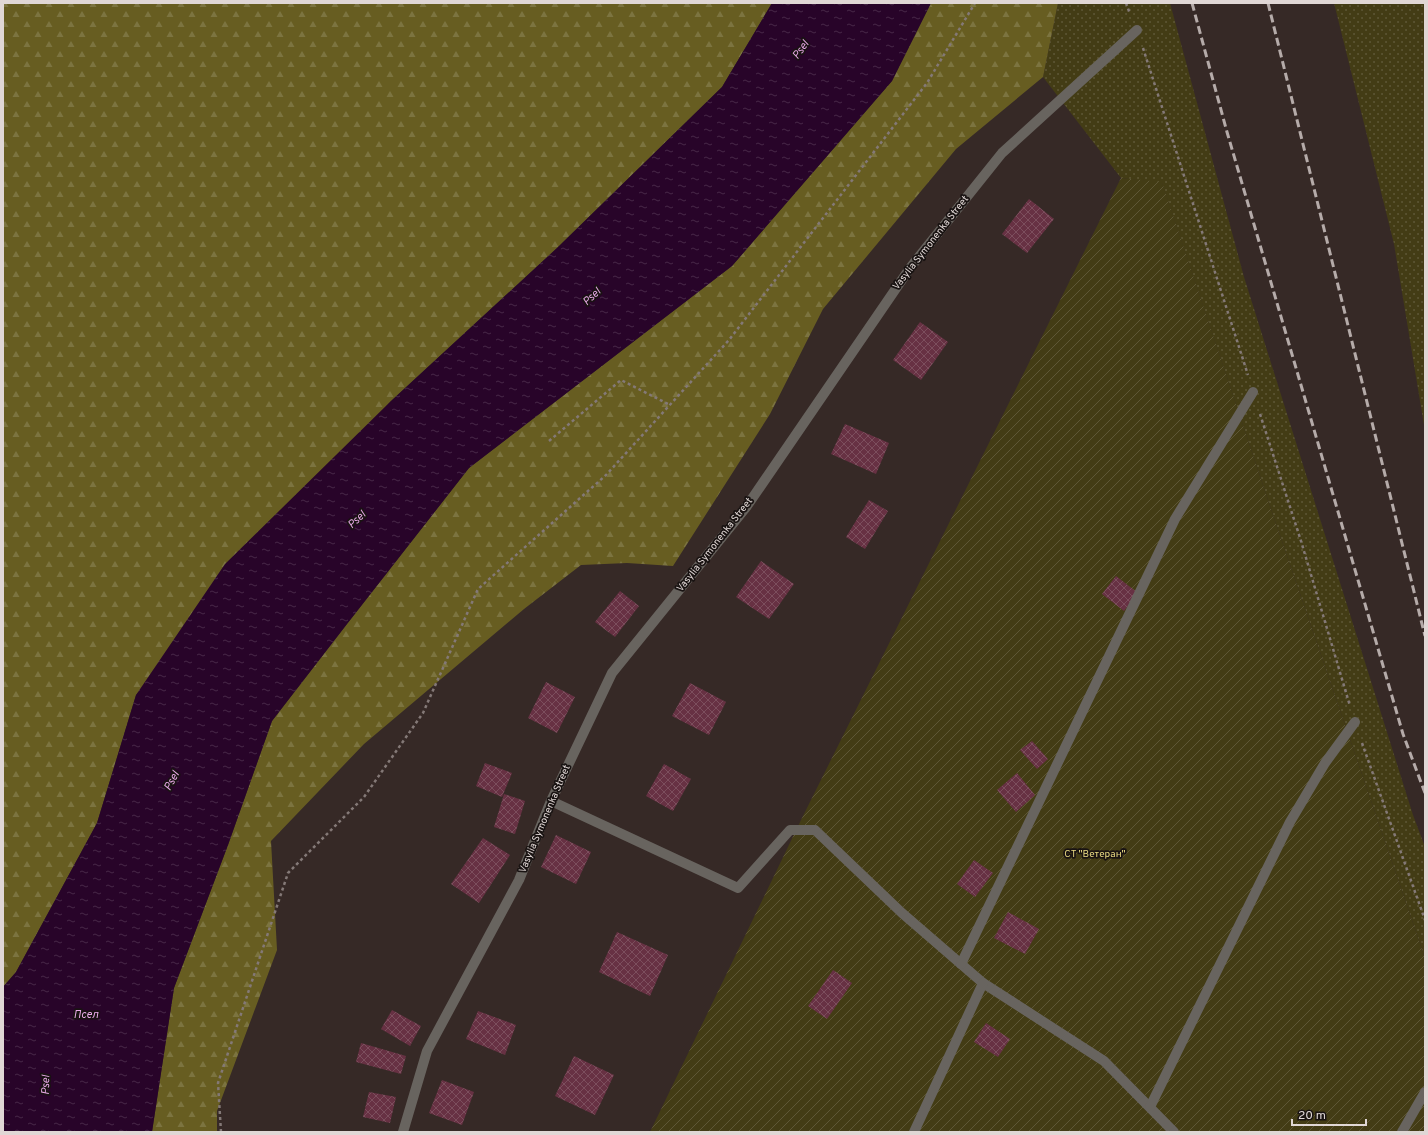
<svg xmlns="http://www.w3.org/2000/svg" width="1428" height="1135" viewBox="0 0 1428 1135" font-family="Overpass,sans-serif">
<defs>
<pattern id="grass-dots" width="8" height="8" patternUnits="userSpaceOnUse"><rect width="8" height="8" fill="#433c15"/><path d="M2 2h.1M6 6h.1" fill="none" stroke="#5e5736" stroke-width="1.8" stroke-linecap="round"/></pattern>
<pattern id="forest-firs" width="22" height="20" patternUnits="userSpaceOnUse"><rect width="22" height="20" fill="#675d21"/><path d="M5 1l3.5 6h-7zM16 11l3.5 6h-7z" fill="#7c7440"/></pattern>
<pattern id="garden-furrows" width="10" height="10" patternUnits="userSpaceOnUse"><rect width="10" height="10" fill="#433c15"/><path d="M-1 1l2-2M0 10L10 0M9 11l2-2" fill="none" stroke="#5e5736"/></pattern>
<pattern id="water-ripples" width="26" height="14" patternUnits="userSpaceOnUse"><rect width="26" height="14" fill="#280429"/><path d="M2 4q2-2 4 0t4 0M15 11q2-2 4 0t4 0" fill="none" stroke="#472847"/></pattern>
<pattern id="building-cross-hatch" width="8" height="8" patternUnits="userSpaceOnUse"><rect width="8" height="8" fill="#673143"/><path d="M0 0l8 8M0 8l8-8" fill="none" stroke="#7c4e5d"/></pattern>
</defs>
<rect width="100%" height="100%" fill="#362926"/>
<g fill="url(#grass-dots)">
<path d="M1058,3H1170L1244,277L1413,815L1425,847V958L1273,515L1162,183L1121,178L1043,77Z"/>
<path d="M1334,3H1425V431L1394,244Z"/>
</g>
<g fill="url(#forest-firs)">
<path d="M3,3H772L722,87L557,248L391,401L136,695L97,823L16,972L3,987Z"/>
<path d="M931,3H1058L1043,77L956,149L823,309L770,414L673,566L627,563L581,565L524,609L364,744L271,841L277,950L217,1111V1132H152L174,988L228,845L272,721L347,624L469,468L732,266L892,81Z"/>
</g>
<path fill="url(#garden-furrows)" d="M1121,178L1162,182L1273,515L1425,958V1132H650L802,818Z"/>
<path fill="url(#water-ripples)" d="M772,3H931L892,81L732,266L469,468L347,624L272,721L228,845L174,988L152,1132H3V987L16,972L97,823L136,695L225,564L391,401L557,248L722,87Z"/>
<g fill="url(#building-cross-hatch)">
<path d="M1029,199L1054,219L1027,253L1002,234Z"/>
<path d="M920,322L948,342L921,380L893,360Z"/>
<path d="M845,424L889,443L876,474L831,454Z"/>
<path d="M869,500L888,511L865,549L846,537Z"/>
<path d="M761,561L794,584L769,619L736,597Z"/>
<path d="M1116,576L1138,593L1124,611L1102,594Z"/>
<path d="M620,591L639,606L615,637L595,622Z"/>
<path d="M546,682L575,697L557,733L528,718Z"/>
<path d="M690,683L726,702L709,735L672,716Z"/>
<path d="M1032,741L1048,759L1037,769L1020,750Z"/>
<path d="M485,763L512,773L502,797L476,786Z"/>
<path d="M664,764L691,779L673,811L646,796Z"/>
<path d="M1017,773L1035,795L1016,812L997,790Z"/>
<path d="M504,794L525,801L515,834L494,827Z"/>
<path d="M556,835L591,852L576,884L541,867Z"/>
<path d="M483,838L510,855L479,903L451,884Z"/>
<path d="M974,860L993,873L975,897L957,884Z"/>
<path d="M1008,912L1039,929L1025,954L994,938Z"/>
<path d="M617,932L668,955L650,996L599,972Z"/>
<path d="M833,970L852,983L827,1019L808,1006Z"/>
<path d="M392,1010L421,1026L410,1046L381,1029Z"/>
<path d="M478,1011L516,1025L505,1055L466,1039Z"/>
<path d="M986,1023L1010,1039L998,1057L974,1042Z"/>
<path d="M361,1043L406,1056L401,1074L356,1062Z"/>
<path d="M574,1056L614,1075L595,1115L555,1096Z"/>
<path d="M442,1080L474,1092L462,1125L429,1113Z"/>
<path d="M369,1092L396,1097L390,1123L363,1117Z"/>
</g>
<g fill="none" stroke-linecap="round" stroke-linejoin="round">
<g stroke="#847977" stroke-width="2.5" stroke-dasharray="3 3" stroke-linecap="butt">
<path d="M1126,3L1130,14"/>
<path d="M1143,48L1248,375"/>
<path d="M1260,414L1301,541L1350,706"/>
<path d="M549,441L621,380L670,405"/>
<path d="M1362,743L1425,920"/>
<path d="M221,1132L218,1083L288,873L364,797L423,713L478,589L606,475L729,340L927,83L975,3"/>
</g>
<g stroke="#68645f" stroke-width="10">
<path d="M551,801L738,888L790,830H815L902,913L983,983L1104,1061L1174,1132"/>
<path d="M961,964L1175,519L1253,392"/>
<path d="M1150,1107L1290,822L1325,763L1355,722"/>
<path d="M914,1132L983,983"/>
<path d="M1402,1132L1425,1092"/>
</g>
<path stroke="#68645f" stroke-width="10" d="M403,1132L427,1051L519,880L551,801L612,673L747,506L910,268L1002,153L1137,30"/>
<g stroke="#b5aba9" stroke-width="3" stroke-dasharray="8 4" stroke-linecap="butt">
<path d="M1192,3L1227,132L1403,734L1425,793"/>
<path d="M1268,3L1425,636"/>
</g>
</g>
<g text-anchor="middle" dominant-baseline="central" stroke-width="3.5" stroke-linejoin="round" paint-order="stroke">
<g font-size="10" fill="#e0d7d5" stroke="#191312">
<text transform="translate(931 243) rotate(-52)">Vasylia Symonenka Street</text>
<text transform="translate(715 545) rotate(-52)">Vasylia Symonenka Street</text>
<text transform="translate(545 819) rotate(-67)">Vasylia Symonenka Street</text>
</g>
<g font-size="10" fill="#e9da82" stroke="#191312">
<text x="1095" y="854">СТ "Ветеран"</text>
</g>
<g font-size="11" font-style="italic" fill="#ebabea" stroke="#191312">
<text transform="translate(801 50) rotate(-54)">Psel</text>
<text transform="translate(592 297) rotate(-43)">Psel</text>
<text transform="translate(357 520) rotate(-43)">Psel</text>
<text transform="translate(172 781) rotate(-61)">Psel</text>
<text x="86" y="1015">Псел</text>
<text transform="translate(46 1085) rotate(-88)">Psel</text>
</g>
</g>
<rect width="1428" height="1135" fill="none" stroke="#e0d7d5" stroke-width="8"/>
<path d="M1292 1119v6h74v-6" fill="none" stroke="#e0d7d5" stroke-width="2"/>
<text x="1298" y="1119" font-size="12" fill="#e0d7d5" stroke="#191312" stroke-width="3" paint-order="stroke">20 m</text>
</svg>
